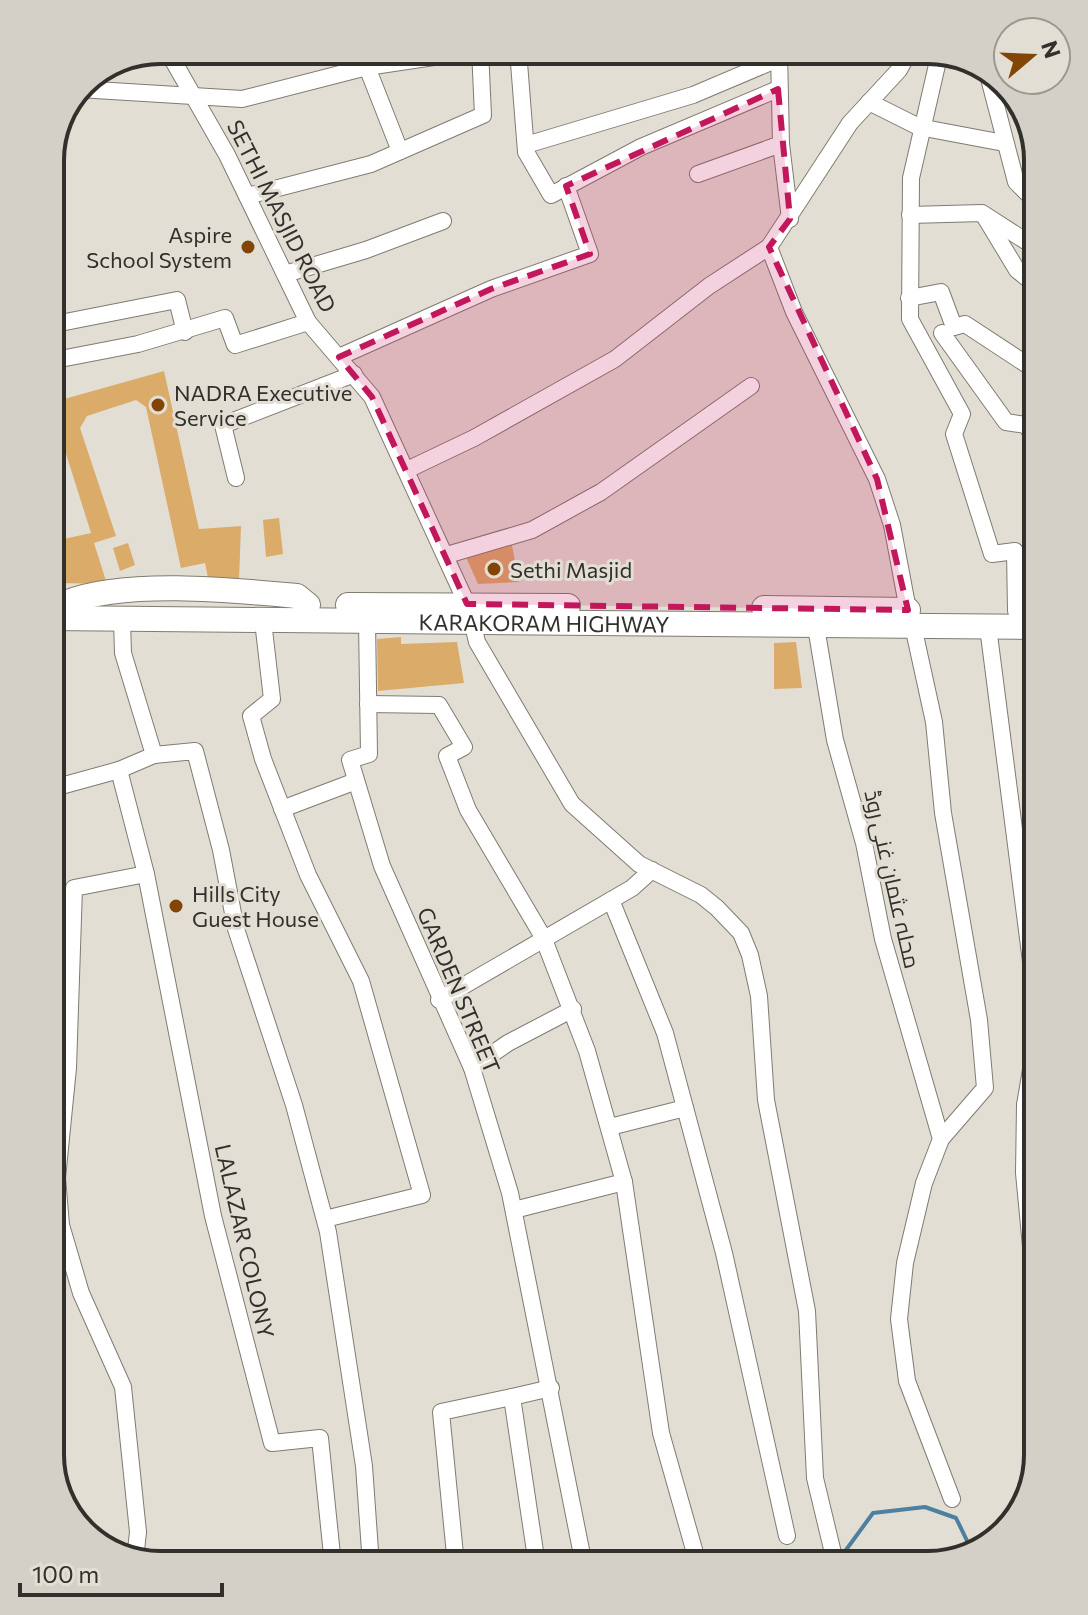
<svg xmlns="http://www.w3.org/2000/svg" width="1088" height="1615" viewBox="0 0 1088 1615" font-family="Commissioner,Cairo,sans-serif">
<rect width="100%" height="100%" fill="#e3ded4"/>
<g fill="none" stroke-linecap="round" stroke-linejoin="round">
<path stroke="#4d80a0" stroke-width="4" d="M835,1565L873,1513L925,1507L956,1518L973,1553"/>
</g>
<g fill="#dbab6a">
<path d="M164,371L199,529L241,526L239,581L209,583L205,563L181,568L146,407L136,400L87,416L80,428L116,536L94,543L107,584L59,583L50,542L91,533L50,403Z"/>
<path d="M279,518L283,554L266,557L263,520Z"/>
<path d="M511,540L519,582L478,584L465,555Z"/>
<path d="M128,543L135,565L120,571L113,548Z"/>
<path d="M401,637V644L457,642L464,683L378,691L377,639Z"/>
<path d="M796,642L802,688L774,689V643Z"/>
</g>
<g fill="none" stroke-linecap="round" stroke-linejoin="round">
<g stroke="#807b72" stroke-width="18">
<g id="minor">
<path d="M167,50L227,155L308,322L372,397L467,604"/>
<path d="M518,50L526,152L551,195L641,147L778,89"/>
<path d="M779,52L781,144L790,219"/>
<path d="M940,52L911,178L910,319L962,414L954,434L992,554L1015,551L1016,611"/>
<path d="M367,67L400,151"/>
<path d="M986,67L1016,182L1038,204"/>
<path d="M79,89L242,99L367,67L480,50"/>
<path d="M869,102L919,127L1004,143"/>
<path d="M526,145L693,95L778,59"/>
<path d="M698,174L781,144"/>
<path d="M247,196L371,164L483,115L480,50"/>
<path d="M910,215L982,213L1038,249"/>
<path d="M985,217L1017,270L1038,287"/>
<path d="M769,247L794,312L877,479L892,525L908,610"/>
<path d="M285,274L366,250L443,221"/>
<path d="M909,298L941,292L954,327L965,324L1038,372"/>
<path d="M50,325L177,300L185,332"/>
<path d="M942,333L1006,422L1026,425L1038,444"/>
<path d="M339,357L491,289L590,254L566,186"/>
<path d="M50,361L138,344L225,318L235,345L308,322"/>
<path d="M407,470L474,438L615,359L709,286L769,247L850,123L899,70L910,50"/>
<path d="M236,478L223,425L354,374"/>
<path d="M447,555L532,530L601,492L751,386"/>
<path d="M122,620L123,653L154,755L119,770L146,874L213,1216L272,1443L320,1438L333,1565"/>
<path d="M263,621L272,699L251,716L263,759L308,875L361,981L422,1195L325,1219"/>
<path d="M472,621L477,642L572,804L639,864L701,895L717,908L741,933L750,955L759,996L766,1100L807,1311L815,1478L833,1553"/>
<path d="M367,622L369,754L350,760L382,866L472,1068L510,1193L584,1565"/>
<path d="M913,626L934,722L943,813L979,1020L985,1088L941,1139L924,1183L905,1263L899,1319L907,1381L952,1499"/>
<path d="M816,627L835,740L864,843L883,939L941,1139"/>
<path d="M988,627L1038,1016"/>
<path d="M368,704L439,705L464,747L447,756L468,810L543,937L587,1051L624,1182L661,1433L695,1553"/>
<path d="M154,755L195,751L221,850L236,929L294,1105L328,1232L364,1466L371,1565"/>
<path d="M50,789L119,770"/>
<path d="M282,809L356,781"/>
<path d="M611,900L665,1033L724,1253L787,1536"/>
<path d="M439,1000L632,888L652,870"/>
<path d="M472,1068L508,1043L573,1009"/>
<path d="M1025,1105L1038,1028"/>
<path d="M610,1127L685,1108"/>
<path d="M514,1210L624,1182"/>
<path d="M1038,1320L1024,1173L1025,1105L1038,1106"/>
<path d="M135,1559L138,1532L123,1387L81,1293L61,1225L57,1178L68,1068L74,888L146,874"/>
<path d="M456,1565L441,1412L512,1397"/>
<path d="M537,1565L512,1397L551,1388"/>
</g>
</g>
<g stroke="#807b72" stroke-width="26">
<g id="highway">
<path d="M65,603C123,579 234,590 297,596L308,605"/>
<path d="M348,605L568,606"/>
<path d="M764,608L908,610"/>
<path id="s1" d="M50,618L1038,627"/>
</g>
</g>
<use href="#minor" stroke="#fff" stroke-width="16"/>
<use href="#highway" stroke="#fff" stroke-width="24"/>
</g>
<path fill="#c2185b" fill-opacity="0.2" stroke="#c2185b" stroke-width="6" stroke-dasharray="16 10" stroke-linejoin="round" d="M778,89L790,219L769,247L877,479L908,610L467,604L372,397L339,357L491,289L590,254L566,186Z"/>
<g fill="#834506" stroke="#e3ded4" stroke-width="3">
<circle cx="248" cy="247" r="8"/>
<circle cx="158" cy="405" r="8"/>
<circle cx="494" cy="569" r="8"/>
<circle cx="176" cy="906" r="8"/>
</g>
<g text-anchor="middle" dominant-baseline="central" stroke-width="6" stroke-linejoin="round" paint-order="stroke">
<g font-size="22" fill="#32302c" stroke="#e3ded4">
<text transform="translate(282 216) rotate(63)">SETHI MASJID ROAD</text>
<text stroke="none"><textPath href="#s1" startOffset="494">KARAKORAM HIGHWAY</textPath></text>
<text transform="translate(893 879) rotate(77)">محلہ عثمان غنی روڈ</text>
<text transform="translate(459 990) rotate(67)">GARDEN STREET</text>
<text transform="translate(245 1241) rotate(77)">LALAZAR COLONY</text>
</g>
<g font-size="22" fill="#32302c" stroke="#e3ded4" text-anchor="start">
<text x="232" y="234" text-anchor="end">Aspire<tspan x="232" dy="25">School System</tspan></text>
<text x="174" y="392">NADRA Executive<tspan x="174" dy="25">Service</tspan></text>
<text x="510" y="569">Sethi Masjid</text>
<text x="192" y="893">Hills City<tspan x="192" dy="25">Guest House</tspan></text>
</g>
</g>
<path d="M0 0H1088V1615H0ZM160 64H928A96 96 0 0 1 1024 160V1455A96 96 0 0 1 928 1551H160A96 96 0 0 1 64 1455V160A96 96 0 0 1 160 64Z" fill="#d5d0c7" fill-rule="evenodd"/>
<path fill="none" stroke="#32302c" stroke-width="4" d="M160 64H928A96 96 0 0 1 1024 160V1455A96 96 0 0 1 928 1551H160A96 96 0 0 1 64 1455V160A96 96 0 0 1 160 64Z"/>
<g transform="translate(1032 56) rotate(71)"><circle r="38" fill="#e3ded4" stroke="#9c9891" stroke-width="2"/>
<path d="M0-6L14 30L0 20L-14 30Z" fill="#834506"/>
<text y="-12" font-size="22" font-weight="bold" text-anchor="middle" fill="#32302c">N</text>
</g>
<path d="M20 1583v12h202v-12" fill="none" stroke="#32302c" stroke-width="4"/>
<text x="32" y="1583" font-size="24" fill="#32302c" stroke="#e3ded4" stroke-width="6" paint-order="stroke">100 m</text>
</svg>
